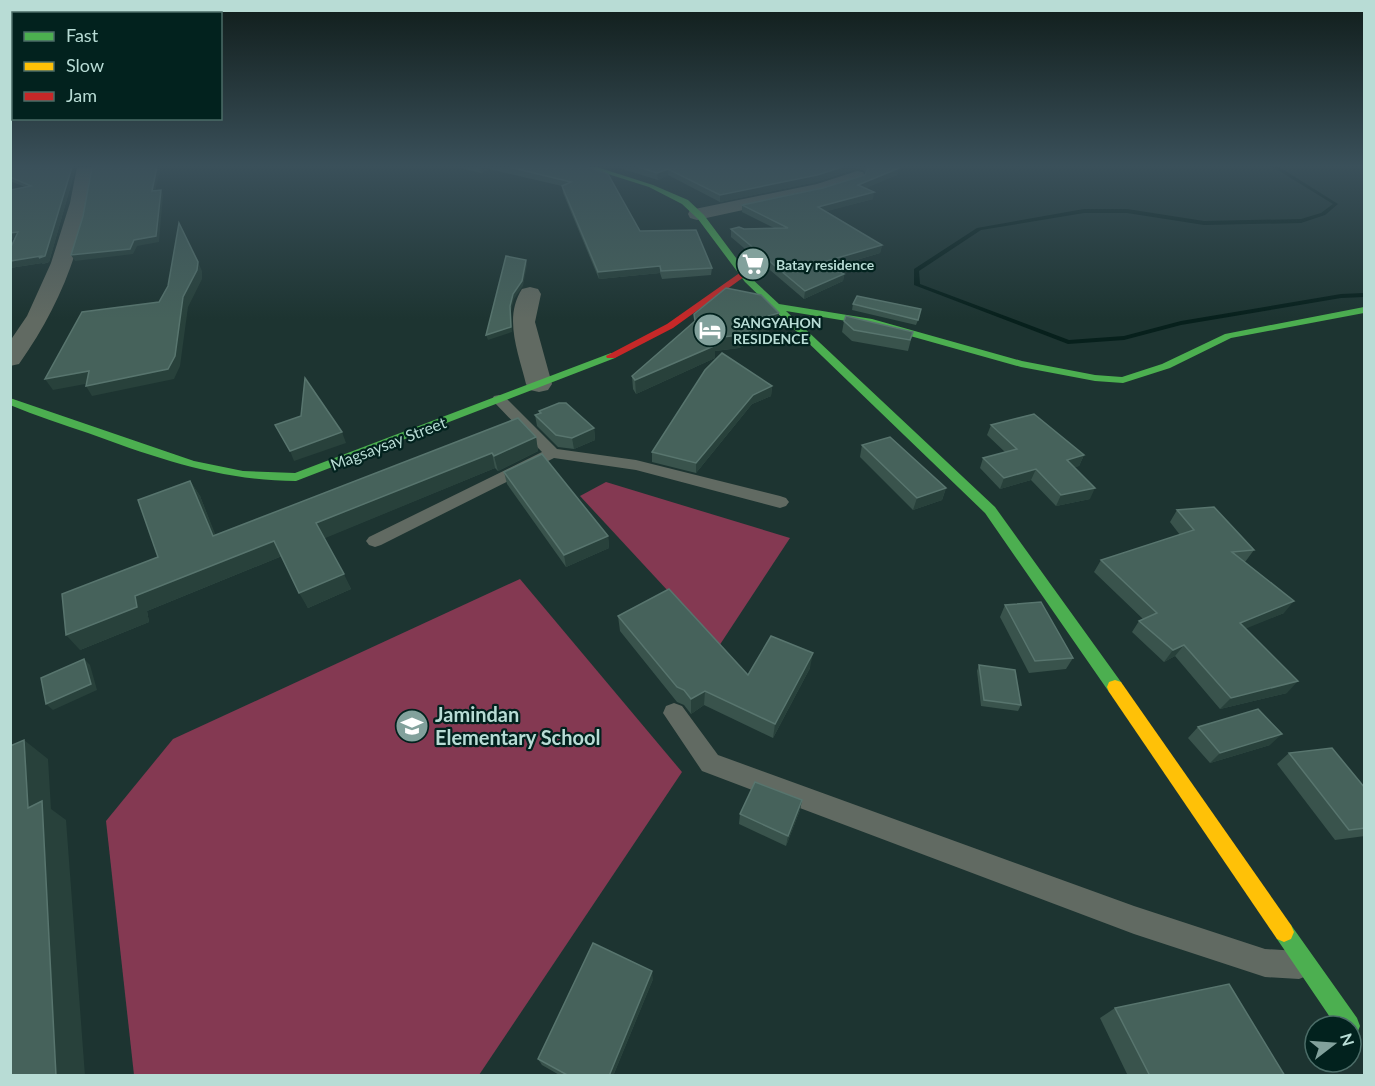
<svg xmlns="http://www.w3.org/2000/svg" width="1375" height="1086" viewBox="0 0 1375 1086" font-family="Lato,sans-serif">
<rect width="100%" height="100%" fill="#1d3431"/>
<g fill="#843952">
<path d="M606,482L790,538L719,646L580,496Z"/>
<path d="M520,579L682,772L479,1075H134L106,821L173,739Z"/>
</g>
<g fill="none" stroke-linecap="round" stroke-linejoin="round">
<path fill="#07201c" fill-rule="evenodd" d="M1273,167H1279L1338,204L1325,215L1301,223L1204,225L1127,213H1084L981,230L919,271L920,284L1069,340L1124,336L1181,321L1341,294L1364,293V297L1341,298L1181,325L1124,340L1068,344L914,285V269L977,228L1084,209H1127L1204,221L1301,219L1321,213L1333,204Z"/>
<g fill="#616a62" fill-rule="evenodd">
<path d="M499,395L504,396L557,449L636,460L780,496L786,498L789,502L786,506L780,508L636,470L554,458L381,545L375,547L369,545L366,541L369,537L542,452L494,402L492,399L494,396Z"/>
<path d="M674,703L682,706L718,755L1134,906L1265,949L1299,951L1309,955L1313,965L1309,975L1299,979L1265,977L1134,934L702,771L663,713L666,706Z"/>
</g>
<g fill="#616a62" fill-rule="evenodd">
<path d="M77,167H93C85,242 62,303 19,364L10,366V341L27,316L51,263L70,203Z"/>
<path d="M857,171L863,172L865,176L863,180L821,193L697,220L690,218L688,214L690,210L817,184Z"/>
<path d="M530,287L538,289L541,294L535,322L552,384L548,390L539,392L530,390L526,384C519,354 503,318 522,289Z"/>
</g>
<g fill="#4caf50" fill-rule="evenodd">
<path d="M586,167H597L653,185L688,200L704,215L751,278L779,304L872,319L1022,361L1095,375L1122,377L1162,364L1225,334L1364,307V313L1231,338L1170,368L1123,383L1095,381L1021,367L871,325L786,311L995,507L1121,682L1123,687L1121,692L1115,694L1109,692L985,513L745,282L698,219L682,204L649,187Z"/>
<path d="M611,353L616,356L615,358L296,481C222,481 156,458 88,433C62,424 36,416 10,405V398L194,461L243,471L295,473Z"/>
<path d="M1284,922L1291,925L1357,1018L1360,1026L1357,1034L1351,1036V1026H1336L1277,939L1274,932L1277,925Z"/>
</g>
<path fill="#ffc107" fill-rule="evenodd" d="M1115,680L1121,682L1291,925L1294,932L1291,939L1284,942L1277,939L1109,692L1107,687L1109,682Z"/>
<path fill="#c62828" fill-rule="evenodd" d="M741,272L748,274L673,328L615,358H607L606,356L667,324Z"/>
</g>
<g fill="#39534c">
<path d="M10,167H76L49,262L43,264L42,263L10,268V249L15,238L10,239V190L25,187L10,181Z"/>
<path d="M457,167H587L640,231L712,268L711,275L662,279L660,273L599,279L563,193L562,186L489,169L481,173Z"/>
<path d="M616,167H901L898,168L897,175L865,188L873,199L826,211L882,245L880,253L830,268L844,274L843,281L804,299L731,237V229L774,228L742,212V205L823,188L865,175L866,173L863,170L856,169L816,182L720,202L668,175L658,180Z"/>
<path d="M853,304L920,315L916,325L852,310Z"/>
<path d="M844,321L913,332L908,351L852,341L842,332Z"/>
<path d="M694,322L778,325L769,328V335L739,348L715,351V358L636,394L633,389L632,376Z"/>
<path d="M772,386L771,396L752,404L696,473L652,462V452Z"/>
<path d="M539,411L594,428L595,440L574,449L558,447L537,426L535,415L539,413Z"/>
<path d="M991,425L1084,455L1079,466L1074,467L1090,499L1056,506L1031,480L1000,489L980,468L983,458L1005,452L987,435Z"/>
<path d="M536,437L538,451L498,471L495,468L324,538L351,589L308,608L282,556L147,611L149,622L80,650L158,557L190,481L200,496L215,535Z"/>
<path d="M862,445L946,488L942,500L913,510L860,457Z"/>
<path d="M504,472L608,536L609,548L566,567L507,484Z"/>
<path d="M1177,510L1254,550L1245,562L1284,613L1245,628L1287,693L1220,709L1175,656L1164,662L1132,632L1139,621L1143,619L1094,572L1101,560L1180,535L1170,522Z"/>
<path d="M1005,605L1073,658L1066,669L1029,673L1000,617Z"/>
<path d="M618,616L748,675L810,668L773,738L704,705L691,714L684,705L677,702L620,631Z"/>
<path d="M979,665L1021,705L1018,711L981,706L977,671Z"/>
<path d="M1198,727L1270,745L1210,763L1188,738Z"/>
<path d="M1289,753L1365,788V836L1335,840L1277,764Z"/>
<path d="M802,800L800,810L786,846L739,824L740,814Z"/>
<path d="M653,979L613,1076H561L542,1065L538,1059Z"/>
<path d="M1115,1008L1285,1076H1128L1100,1018Z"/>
</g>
<g fill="#28413b">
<path d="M72,167H76L49,262L43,264L42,263L10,268V261L41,256Z"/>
<path d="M157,167H161L154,196L152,191Z"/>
<path d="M480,167H489V169L481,173Z"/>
<path d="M842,167H857L856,169L816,182L720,202V195Z"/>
<path d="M899,168L897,175L857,192L858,185Z"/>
<path d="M668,169V175L658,180L657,173Z"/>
<path d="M161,190L163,195L159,242L137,246L133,254L75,261L71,255Z"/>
<path d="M874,192L873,199L817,214L818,207Z"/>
<path d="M18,232L21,238L10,239V233Z"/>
<path d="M882,245L880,253L819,271L820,263Z"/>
<path d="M526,260L527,265L523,286L514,299L511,311L512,332L488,340L486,335L510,306L513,294Z"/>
<path d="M198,262L202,271V279L188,307L180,366L174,379L92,396L86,386L183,297Z"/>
<path d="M660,266V273L599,279L598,272Z"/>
<path d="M844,274L843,281L804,299L805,291Z"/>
<path d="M779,313L778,325L769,328V335L739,348L715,351V358L636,394L635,380L707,339L765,317Z"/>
<path d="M89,371L96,382L53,390L45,379Z"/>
<path d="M772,386L771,396L752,404L696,473V463L753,395Z"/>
<path d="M594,428L595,440L574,449L572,438Z"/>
<path d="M342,432L346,443L294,461L290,451Z"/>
<path d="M536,437L538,451L498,471L494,456Z"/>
<path d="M492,453L495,468L323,539L316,523Z"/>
<path d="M1084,455L1079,466L1062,471L1067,460Z"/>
<path d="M1036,469L1031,480L1000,489L1004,478Z"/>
<path d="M190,481L200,496L222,551L213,536Z"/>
<path d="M946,488L942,500L913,510L917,498Z"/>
<path d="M1095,488L1090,499L1056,506L1061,495Z"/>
<path d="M608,536L609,548L566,567L564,555Z"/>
<path d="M274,541L282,556L147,611L149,622L80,650L66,635L135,596Z"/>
<path d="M344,574L351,589L308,608L299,593Z"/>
<path d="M1294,601L1284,613L1230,635L1240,623Z"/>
<path d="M1184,645L1175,656L1164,662L1173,650Z"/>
<path d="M813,653L810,668L773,738L775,724Z"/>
<path d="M84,659L90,665L97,690L53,710L46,704Z"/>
<path d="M1298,681L1287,693L1220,709L1231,698Z"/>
<path d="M705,691L704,705L691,714V699Z"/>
<path d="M1282,734L1270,745L1210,763L1220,753Z"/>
<path d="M24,740L48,759L51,809L66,820L85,1076H56L28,808Z"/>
<path d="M802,800L800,810L786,846L788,836Z"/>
<path d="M652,971L653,979L613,1076H609Z"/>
</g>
<g fill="#46625b" stroke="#58756e" stroke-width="1.5">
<path d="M10,167H72L45,256L39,258L41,256L10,261V249L18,232L10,233V190L31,186L10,177Z"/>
<path d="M92,167H157L152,191L161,190L156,236L134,240L130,249L71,255L83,216Z"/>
<path d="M509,167H587L608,174L640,231L696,230L712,268L661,271L660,266L598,272L562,186L571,182Z"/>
<path d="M638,167H842L817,175L720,195L668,169L657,173Z"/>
<path d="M867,167H896L899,168L858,185L874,192L818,207L882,245L820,263L844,274L805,291L731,229L739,227L744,229L788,228L742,205L823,188L865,175L868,168Z"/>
<path d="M179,223L198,262L197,270L183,297L175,356L168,369L86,386L89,371L45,379L82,312L159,302L168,286Z"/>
<path d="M506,256L526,260L522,281L513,294L510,306L511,327L486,335Z"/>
<path d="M726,288L761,295L779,313L765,317L770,322L739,335L707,339L716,345L635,380L632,376L695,321L694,314Z"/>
<path d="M857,296L921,309L918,320L853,304Z"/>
<path d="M846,316L913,332L910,340L854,330L844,321Z"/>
<path d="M722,353L772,386L753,395L696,463L652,452L705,370Z"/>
<path d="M305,378L342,432L290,451L275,425L301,416Z"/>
<path d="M559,403H566L594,428L572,438L556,435L535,415L541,413L539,411Z"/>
<path d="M1034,414L1084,455L1067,460L1095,488L1061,495L1036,469L1004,478L983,458L1017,449L991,425Z"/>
<path d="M518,418L536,437L494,456L492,453L316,523L344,574L299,593L274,541L135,596L137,607L66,635L62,594L158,557L138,500L190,481L213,536Z"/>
<path d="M890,437L946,488L917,498L862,445Z"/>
<path d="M542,454L608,536L564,555L504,472Z"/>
<path d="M1214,507L1254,550L1232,552L1294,601L1240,623L1298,681L1231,698L1184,645L1173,650L1139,621L1157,613L1101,560L1194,530L1177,510Z"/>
<path d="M669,589L748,675L771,636L813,653L775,724L705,691L691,699L684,690L677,687L618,616Z"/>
<path d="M1041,602L1073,658L1035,661L1005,605Z"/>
<path d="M84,659L91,684L46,704L41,678Z"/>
<path d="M979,665L1015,670L1021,705L984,700Z"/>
<path d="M1258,709L1282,734L1220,753L1198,727Z"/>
<path d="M24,740L28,808L42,801L56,1076H10V746Z"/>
<path d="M1332,748L1365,788V828L1349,830L1289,753Z"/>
<path d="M755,782L802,800L788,836L740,814Z"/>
<path d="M593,943L652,971L609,1076H569L538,1059Z"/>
<path d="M1229,984L1285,1076H1150L1115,1008Z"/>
</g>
<linearGradient id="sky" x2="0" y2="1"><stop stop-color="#101d1b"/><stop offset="0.52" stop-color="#3a505a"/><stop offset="1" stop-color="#3a505a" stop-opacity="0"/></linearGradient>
<rect width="1375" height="319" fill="url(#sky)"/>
<defs>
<g id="supermarket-disc" transform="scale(1.725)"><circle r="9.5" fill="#82a19c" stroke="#02221e"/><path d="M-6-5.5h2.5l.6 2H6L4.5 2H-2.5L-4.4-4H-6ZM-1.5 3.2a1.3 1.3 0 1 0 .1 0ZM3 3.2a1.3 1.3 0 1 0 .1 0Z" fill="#fff"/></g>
<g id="hotel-disc" transform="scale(1.725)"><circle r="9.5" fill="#82a19c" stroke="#02221e"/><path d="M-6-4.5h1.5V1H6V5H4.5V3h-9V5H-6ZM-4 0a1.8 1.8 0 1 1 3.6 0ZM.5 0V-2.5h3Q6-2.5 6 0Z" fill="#fff"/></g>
<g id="school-disc" transform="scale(1.725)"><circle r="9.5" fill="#82a19c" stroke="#02221e"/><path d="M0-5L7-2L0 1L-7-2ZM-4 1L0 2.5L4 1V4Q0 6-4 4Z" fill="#fff"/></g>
</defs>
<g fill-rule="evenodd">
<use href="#supermarket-disc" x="753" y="264"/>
<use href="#hotel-disc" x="710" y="330"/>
<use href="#school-disc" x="412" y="726"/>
</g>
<g text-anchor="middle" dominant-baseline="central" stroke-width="4.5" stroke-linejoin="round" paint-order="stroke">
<g font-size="14" font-weight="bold" fill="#b8dcd5" stroke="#02221e" text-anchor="start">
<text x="776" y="264">Batay residence</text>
<text x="733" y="322">SANGYAHON<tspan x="733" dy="16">RESIDENCE</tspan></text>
</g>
<g font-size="16" fill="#b8dcd5" stroke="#02221e">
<text transform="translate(388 443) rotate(-21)">Magsaysay Street</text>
</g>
<g font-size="20" font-weight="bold" fill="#b8dcd5" stroke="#02221e" text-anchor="start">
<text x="435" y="714">Jamindan<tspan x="435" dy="23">Elementary School</tspan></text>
</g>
</g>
<rect width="1375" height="1086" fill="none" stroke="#b8dcd5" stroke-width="24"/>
<rect x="12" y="12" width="210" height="108" fill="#02221e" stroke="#4b6c67" stroke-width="1.5"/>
<rect x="24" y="32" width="30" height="9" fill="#4caf50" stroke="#4b6c67" stroke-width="1.5"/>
<text x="66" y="42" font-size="18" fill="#b8dcd5">Fast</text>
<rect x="24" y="62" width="30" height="9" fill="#ffc107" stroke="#4b6c67" stroke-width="1.5"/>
<text x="66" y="72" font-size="18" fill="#b8dcd5">Slow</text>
<rect x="24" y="92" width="30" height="9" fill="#c62828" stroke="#4b6c67" stroke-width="1.5"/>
<text x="66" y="102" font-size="18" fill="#b8dcd5">Jam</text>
<g transform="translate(1333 1044) rotate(73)"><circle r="28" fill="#02221e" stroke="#4b6c67" stroke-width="1.5"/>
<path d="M0-4.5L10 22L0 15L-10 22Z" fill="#82a19c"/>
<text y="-9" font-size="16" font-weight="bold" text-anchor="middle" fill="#b8dcd5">N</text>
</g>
</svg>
